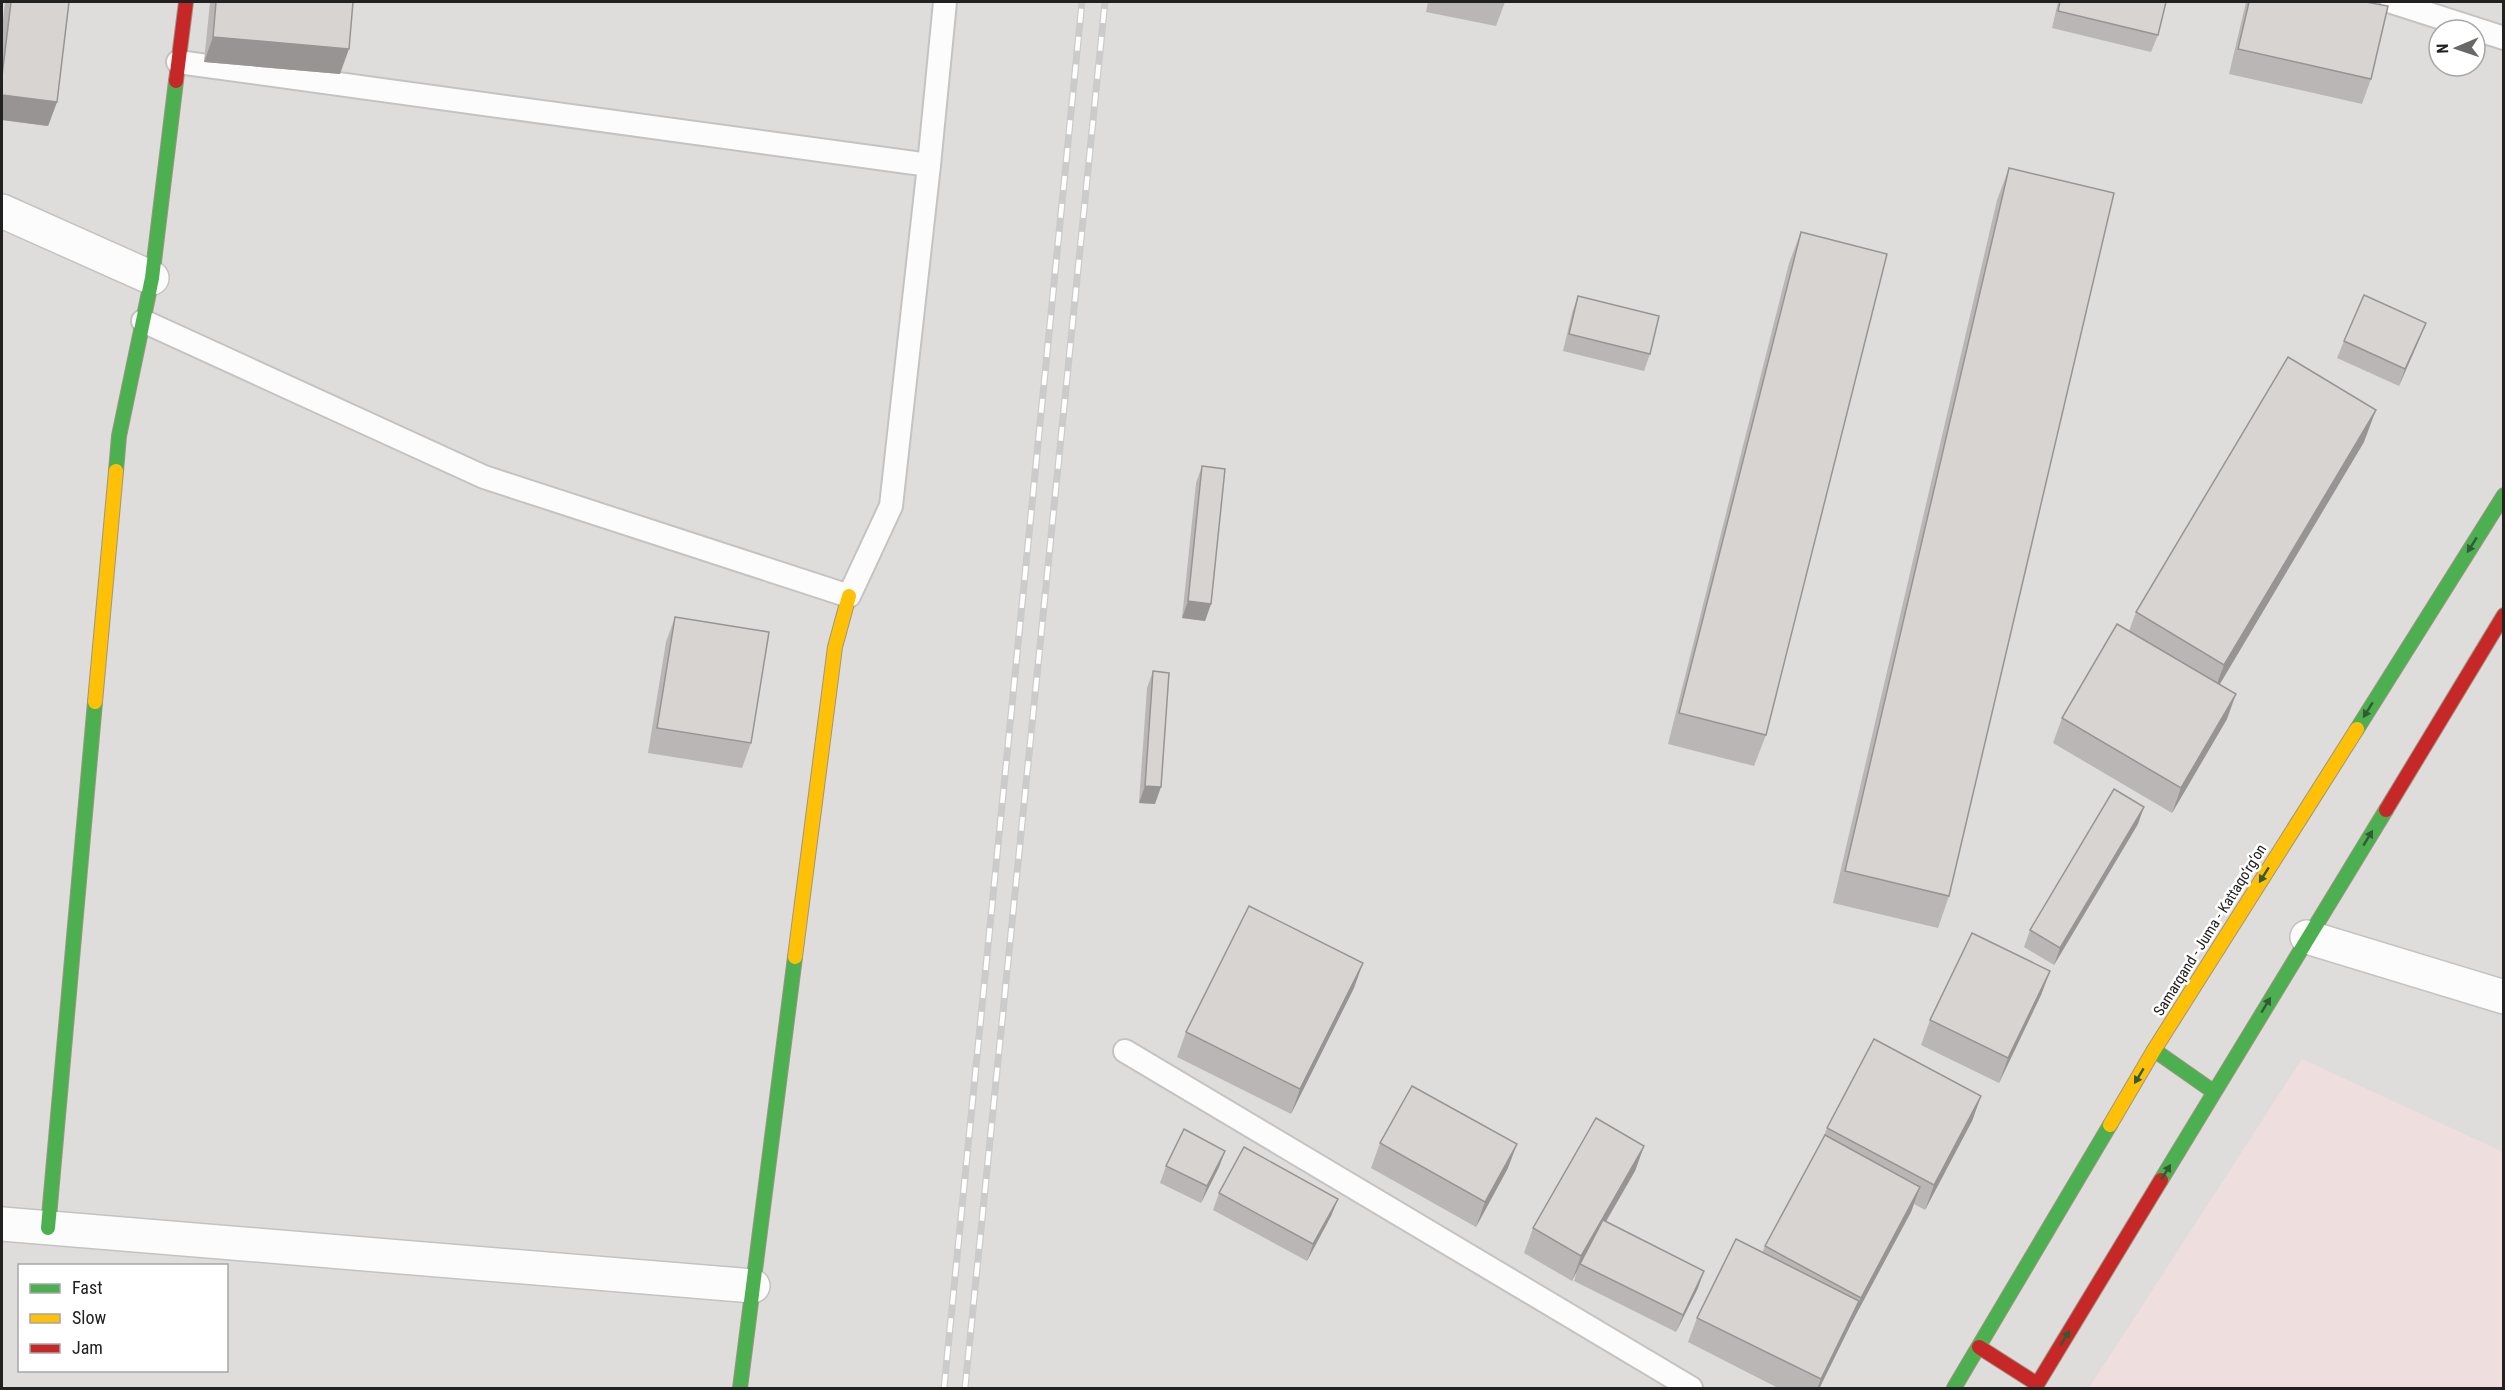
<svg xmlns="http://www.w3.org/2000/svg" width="2505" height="1390" viewBox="0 0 2505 1390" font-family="'Roboto Condensed',sans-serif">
<rect width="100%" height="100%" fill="#f0ecea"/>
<path fill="#dfdcdc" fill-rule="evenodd" d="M2,2H2503V1388H2ZM2439,30H2475V66H2439ZM20,1266H226V1370H20Z"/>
<path fill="#eedfde" d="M2302,1059L2503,1152V1388H2089Z"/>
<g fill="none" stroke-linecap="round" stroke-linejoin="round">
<g stroke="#c5c3c2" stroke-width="26">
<g id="lane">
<path d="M2392,2L2504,38"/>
<path d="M929,165L945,2"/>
<path d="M143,321L484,477L849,596L891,506L929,165L178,62"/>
<path d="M1125,1051L1691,1388"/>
</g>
</g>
<g stroke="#c5c3c2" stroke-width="36">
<g id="street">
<path d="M2,211L152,278"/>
<path d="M2307,937L2504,997"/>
<path d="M2,1224L753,1286"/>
</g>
</g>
<g stroke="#9c9680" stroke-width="16">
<g id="fast">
<path d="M116,471L119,436L152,278L176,81"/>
<path d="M2357,729L2504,495"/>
<path d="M2154,1050L2214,1092"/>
<path d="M2161,1180L2386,810"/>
<path d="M48,1228L95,702"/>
<path d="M740,1388L795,957"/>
<path d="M1954,1388L2110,1125"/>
</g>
</g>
<g stroke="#9c9680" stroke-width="16">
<g id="slow">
<path d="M95,702L116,471"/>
<path d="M795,957L835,647L849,596"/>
<path d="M2110,1125L2154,1050L2357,729"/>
</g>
</g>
<g stroke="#9c9680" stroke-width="16">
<g id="jam">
<path d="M176,81L186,2"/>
<path d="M2386,810L2504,615"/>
<path d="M1979,1347L2037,1384"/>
<path d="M2035,1388L2161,1180"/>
</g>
</g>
<use href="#lane" stroke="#fdfcfc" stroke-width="22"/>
<use href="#street" stroke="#fdfcfc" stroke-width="33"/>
<use href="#fast" stroke="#4caf50" stroke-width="14"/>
<use href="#slow" stroke="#ffc107" stroke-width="14"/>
<use href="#jam" stroke="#c62828" stroke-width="14"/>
<g stroke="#cbcbcb" stroke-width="7">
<g id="rail">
<path d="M944,1388L1082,2"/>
<path d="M965,1388L1105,2"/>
</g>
</g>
<use href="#rail" stroke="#fff" stroke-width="4.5" stroke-dasharray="14" stroke-linecap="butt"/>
</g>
<g fill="#bab6b5">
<path d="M5,2H69L57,102L48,126L2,120V28Z"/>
<path d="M210,2H353L340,74L204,62Z"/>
<path d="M1428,2H1505L1496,26L1426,12Z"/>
<path d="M2058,2H2166L2158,35L2151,52L2052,28Z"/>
<path d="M2246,2H2366L2371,79L2362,104L2229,74Z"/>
<path d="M2009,168L1949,896L1938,928L1833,903L1997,200Z"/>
<path d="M1801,232L1766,735L1754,766L1668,744L1789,263Z"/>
<path d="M1578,296L1650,354L1644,371L1563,351L1572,313Z"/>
<path d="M2426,323L2419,340L2399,386L2337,358L2344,341Z"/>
<path d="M2364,442L2220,684L2227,719L2172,813L2053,743L2062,718L2129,631L2136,612Z"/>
<path d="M1202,466L1211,604L1205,621L1182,618L1196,483Z"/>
<path d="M675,617L751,743L742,768L648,753L666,642Z"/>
<path d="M1153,671L1155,804L1139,803L1147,688Z"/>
<path d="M2138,824L2054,965L2024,947L2030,930Z"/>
<path d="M2050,971L2041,995L1999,1083L1921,1045L1930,1020Z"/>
<path d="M1354,988L1291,1114L1177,1057L1186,1032Z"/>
<path d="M1981,1096L1972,1121L1925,1210L1914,1204L1911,1212L1852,1322L1819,1389H1780L1688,1342L1697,1318L1762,1253L1765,1246L1822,1140L1827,1128Z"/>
<path d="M1380,1143L1508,1168L1476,1227L1371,1168Z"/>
<path d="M1644,1146L1635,1171L1606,1222L1698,1288L1676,1332L1574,1281L1577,1271L1572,1281L1524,1253L1533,1228Z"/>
<path d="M1225,1151L1219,1167L1201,1203L1160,1183L1166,1166Z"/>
<path d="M1219,1193L1338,1199L1331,1216L1307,1261L1213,1210Z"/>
</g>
<g fill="#979493">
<path d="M213,37L349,49L340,74L204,62Z"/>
<path d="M2,95L57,102L48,126L2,120Z"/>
<path d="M2426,323L2419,340L2399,386L2405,369Z"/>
<path d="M2376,410L2364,442L2212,697L2224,665Z"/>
<path d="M1188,601L1211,604L1205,621L1182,618Z"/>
<path d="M2236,694L2227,719L2172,813L2181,788Z"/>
<path d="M1145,786L1161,787L1155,804L1139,803Z"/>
<path d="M2144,807L2138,824L2054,965L2060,948Z"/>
<path d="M1363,963L1354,988L1291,1114L1300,1089Z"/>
<path d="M2050,971L2041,995L1999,1083L2008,1058Z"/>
<path d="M1981,1096L1972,1121L1925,1210L1934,1185Z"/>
<path d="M1517,1144L1508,1168L1476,1227L1485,1202Z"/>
<path d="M1644,1146L1635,1171L1581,1264H1580L1577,1271L1572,1281L1581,1256Z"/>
<path d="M1225,1151L1219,1167L1201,1203L1207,1186Z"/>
<path d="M1920,1187L1911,1212L1852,1322L1819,1389H1817L1821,1379L1861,1298Z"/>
<path d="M1338,1199L1331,1216L1307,1261L1313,1244Z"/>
<path d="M1704,1271L1698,1288L1676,1332L1683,1315Z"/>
</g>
<g fill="#d8d4d2" stroke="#979493" stroke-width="1.5">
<path d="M11,2H69L57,102L2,95V76Z"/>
<path d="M216,2H353L349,49L213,37Z"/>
<path d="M2060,2H2166L2158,35L2058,11Z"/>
<path d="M2249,2H2366L2388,6L2371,79L2238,49Z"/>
<path d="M2009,168L2114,193L1949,896L1845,871Z"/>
<path d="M1801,232L1887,254L1766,735L1679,713Z"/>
<path d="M2364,295L2426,323L2405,369L2344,341Z"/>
<path d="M1578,296L1659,316L1650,354L1569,334Z"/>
<path d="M2288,357L2376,410L2224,665L2136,612Z"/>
<path d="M1202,466L1225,469L1211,604L1188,601Z"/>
<path d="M675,617L769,632L751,743L657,728Z"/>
<path d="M2117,624L2236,694L2181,788L2062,718Z"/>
<path d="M1153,671L1169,673L1161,787L1145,786Z"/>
<path d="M2114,789L2144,807L2060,948L2030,930Z"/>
<path d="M1249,906L1363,963L1300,1089L1186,1032Z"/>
<path d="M1972,933L2050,971L2008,1058L1930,1020Z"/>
<path d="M1874,1039L1981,1096L1934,1185L1827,1128Z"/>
<path d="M1412,1086L1517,1144L1485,1202L1380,1143Z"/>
<path d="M1596,1118L1644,1146L1581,1256L1533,1228Z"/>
<path d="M1184,1129L1225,1151L1207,1186L1166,1166Z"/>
<path d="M1825,1135L1920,1187L1861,1298L1765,1246Z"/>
<path d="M1244,1147L1338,1199L1313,1244L1219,1193Z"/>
<path d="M1603,1220L1704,1271L1683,1315L1580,1264Z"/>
<path d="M1736,1239L1859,1301L1821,1379L1697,1318Z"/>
</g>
<defs><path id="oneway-solid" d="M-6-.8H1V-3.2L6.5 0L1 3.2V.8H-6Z" transform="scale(1.5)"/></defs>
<g fill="#325a34">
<use href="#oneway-solid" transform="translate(2472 545) rotate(122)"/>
<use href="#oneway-solid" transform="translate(2368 710) rotate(122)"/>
<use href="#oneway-solid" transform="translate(2368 838) rotate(-59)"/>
<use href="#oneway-solid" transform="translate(2264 875) rotate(122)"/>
<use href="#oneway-solid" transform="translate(2266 1005) rotate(-59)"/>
<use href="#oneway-solid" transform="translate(2139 1076) rotate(121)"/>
<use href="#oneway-solid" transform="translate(2166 1172) rotate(-59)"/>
<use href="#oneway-solid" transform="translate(2065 1338) rotate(-59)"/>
</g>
<g text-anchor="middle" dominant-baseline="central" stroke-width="5" stroke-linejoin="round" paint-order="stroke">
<g font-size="15" fill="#212121" stroke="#fff">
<text transform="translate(2210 930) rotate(-58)">Samarqand - Juma - Kattaqo‘rg‘on</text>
</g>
</g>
<rect width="2505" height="1390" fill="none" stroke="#212121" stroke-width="6"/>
<rect x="18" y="1264" width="210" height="108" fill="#ffffff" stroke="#a6a6a6" stroke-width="1.5"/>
<rect x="30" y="1284" width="30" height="9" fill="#4caf50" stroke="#a6a6a6" stroke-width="1.5"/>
<text x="72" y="1294" font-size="18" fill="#212121">Fast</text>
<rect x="30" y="1314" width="30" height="9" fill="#ffc107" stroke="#a6a6a6" stroke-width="1.5"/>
<text x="72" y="1324" font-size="18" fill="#212121">Slow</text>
<rect x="30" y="1344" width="30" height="9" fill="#c62828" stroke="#a6a6a6" stroke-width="1.5"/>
<text x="72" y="1354" font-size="18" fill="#212121">Jam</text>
<g transform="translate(2457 48) rotate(268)"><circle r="28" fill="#ffffff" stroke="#a6a6a6" stroke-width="1.5"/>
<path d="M0-4.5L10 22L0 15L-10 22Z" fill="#696867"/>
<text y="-9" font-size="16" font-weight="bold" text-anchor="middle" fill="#212121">N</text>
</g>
</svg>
